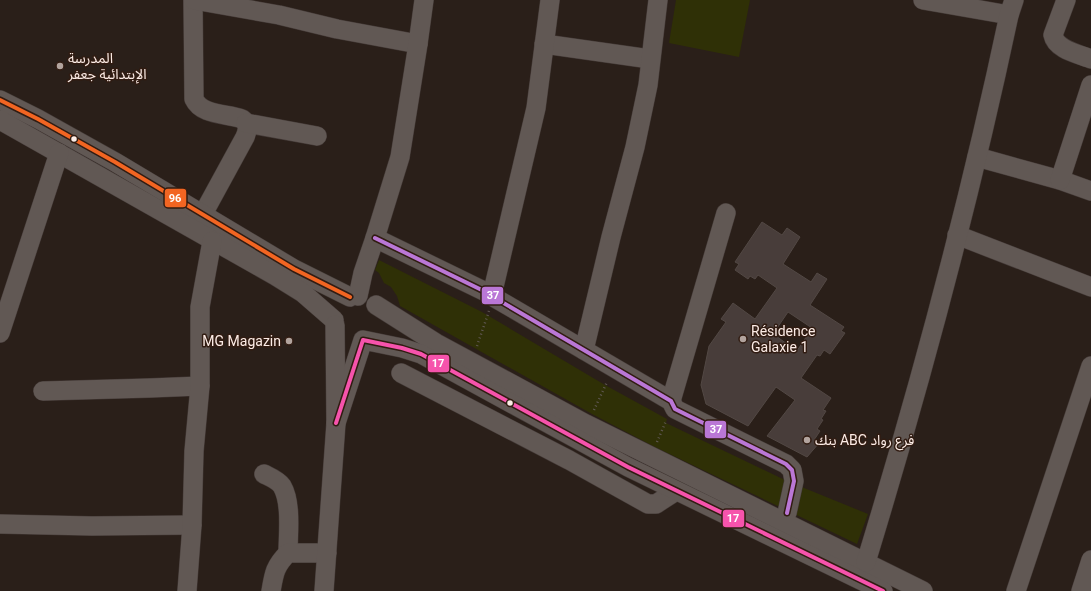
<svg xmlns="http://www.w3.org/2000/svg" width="1091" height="591" viewBox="0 0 1091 591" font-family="Roboto,'Noto Sans Arabic',sans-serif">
<rect width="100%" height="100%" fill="#2a1f19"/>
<g fill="#2f3006">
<path d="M676,0H750L739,57L669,43Z"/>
<path d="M379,260L482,312L605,385L667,419L666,423L787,481L868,514L857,544L655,447L592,414L400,306L397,296L391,287L384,283L379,273L375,270Z"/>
</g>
<path fill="#483d3a" stroke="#524844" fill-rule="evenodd" d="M762,222L782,235L787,228L800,237L783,264L811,282L817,273L827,279L810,305L844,327L841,331L845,333L830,354L824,350L820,356L817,355L801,378L831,398L823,410L826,411L821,419L823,420L817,429L820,431L814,440L819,443L807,457L767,436L795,400L776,387L748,426L706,404L701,385L709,346L726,322L721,319L733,303L755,319L777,288L758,275L755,279L750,276L748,279L735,270L739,264L735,262ZM788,312L812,328L797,351L773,334Z"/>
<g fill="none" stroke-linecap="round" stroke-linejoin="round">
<g stroke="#443a37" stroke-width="20">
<g id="minor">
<path d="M193,0L194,99C202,116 227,113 242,119C249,124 248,130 245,137L203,214"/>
<path d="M194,0L279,15L337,29L418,44"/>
<path d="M923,0L1009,15"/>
<path d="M1066,0L1053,35C1056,50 1079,54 1091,59"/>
<path d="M544,44L650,59"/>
<path d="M0,100L38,119L115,162L294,269L350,297"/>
<path d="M0,120L274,275L303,293L334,320"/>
<path d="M246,123L317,136"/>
<path d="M977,157L1060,180L1091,191"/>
<path d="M1060,180L1091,85"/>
<path d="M957,235L1091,287"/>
<path d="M375,238L492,295L495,298L671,401L675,409L786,464L792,470L794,481L787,513"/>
<path d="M492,295L536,108L550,0"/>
<path d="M358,296L363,273L375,238L400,157L418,44L424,0"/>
<path d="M376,305L436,343L586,424L923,591"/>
<path d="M0,333L59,153"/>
<path d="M584,350L611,237L635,147L648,85L658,0"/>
<path d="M401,373L569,460L648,504H656L676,491"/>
<path d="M43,391L150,388L200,386"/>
<path d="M671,401L726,213"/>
<path d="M336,423L363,340L402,348L421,354L628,467L883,591"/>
<path d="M264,474C270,477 278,480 282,486C292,503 288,535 288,553"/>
<path d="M0,524L92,526L192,525"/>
<path d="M866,562C921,382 970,199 1009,15L1014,0"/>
<path d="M187,591L192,525L194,451L200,386V307L212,241"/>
<path d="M271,591C274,573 275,566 288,553H327"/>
<path d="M324,591L336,423L335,325"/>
<path d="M1016,591L1091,366"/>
<path d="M1081,591L1091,560"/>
</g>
</g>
<g stroke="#615955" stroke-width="2.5" stroke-dasharray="1 3" stroke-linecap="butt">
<path d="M477,346L489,311"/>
<path d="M594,410L607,382"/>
<path d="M657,442L666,421"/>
</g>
<use href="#minor" stroke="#615854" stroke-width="19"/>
<g stroke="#311c12" stroke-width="7">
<path id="bus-1" d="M0,100L38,119L115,162L294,269L350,297"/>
</g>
<g stroke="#311c12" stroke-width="7">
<path id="bus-2" d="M375,238L492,295L495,298L671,401L675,409L786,464L792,470L794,481L787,513"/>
</g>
<g stroke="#311c12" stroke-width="7">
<path id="bus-3" d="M336,423L363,340L402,348L421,354L628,467L883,591"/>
</g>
<use href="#bus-1" stroke="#f26522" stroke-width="4"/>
<use href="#bus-2" stroke="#ba77d6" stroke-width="4"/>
<use href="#bus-3" stroke="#f653ac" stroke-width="4"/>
</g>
<g fill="#b2a49e" stroke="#311c12" stroke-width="1.5">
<circle cx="60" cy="66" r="4"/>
<circle cx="743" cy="339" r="4"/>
<circle cx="289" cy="341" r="4"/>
<circle cx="807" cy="440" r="4"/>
</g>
<g fill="#fcece6" stroke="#311c12" stroke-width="1.5">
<circle cx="74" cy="139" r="3.5"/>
<circle cx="510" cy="403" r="3.5"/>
</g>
<g text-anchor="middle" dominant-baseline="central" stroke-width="3" stroke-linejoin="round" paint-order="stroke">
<g font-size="14" fill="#fcece6" stroke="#311c12" text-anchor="start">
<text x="68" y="58">المدرسة<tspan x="68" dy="16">الإبتدائية جعفر</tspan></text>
<text x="751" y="331">Résidence<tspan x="751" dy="16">Galaxie 1</tspan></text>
<text x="281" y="341" text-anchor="end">MG Magazin</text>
<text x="815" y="440">بنك ABC فرع رواد</text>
</g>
</g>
<g stroke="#311c12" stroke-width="1.5">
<rect x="164" y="188" width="23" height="20" rx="4" fill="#f26522"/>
<rect x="481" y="286" width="23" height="19" rx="4" fill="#ba77d6"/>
<rect x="427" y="354" width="23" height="19" rx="4" fill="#f653ac"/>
<rect x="704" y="420" width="23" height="19" rx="4" fill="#ba77d6"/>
<rect x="722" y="509" width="23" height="19" rx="4" fill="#f653ac"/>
</g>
<g font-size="11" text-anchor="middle" font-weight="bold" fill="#fff">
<text x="175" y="202">96</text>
<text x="493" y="299">37</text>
<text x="438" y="367">17</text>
<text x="716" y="433">37</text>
<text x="733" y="522">17</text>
</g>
</svg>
